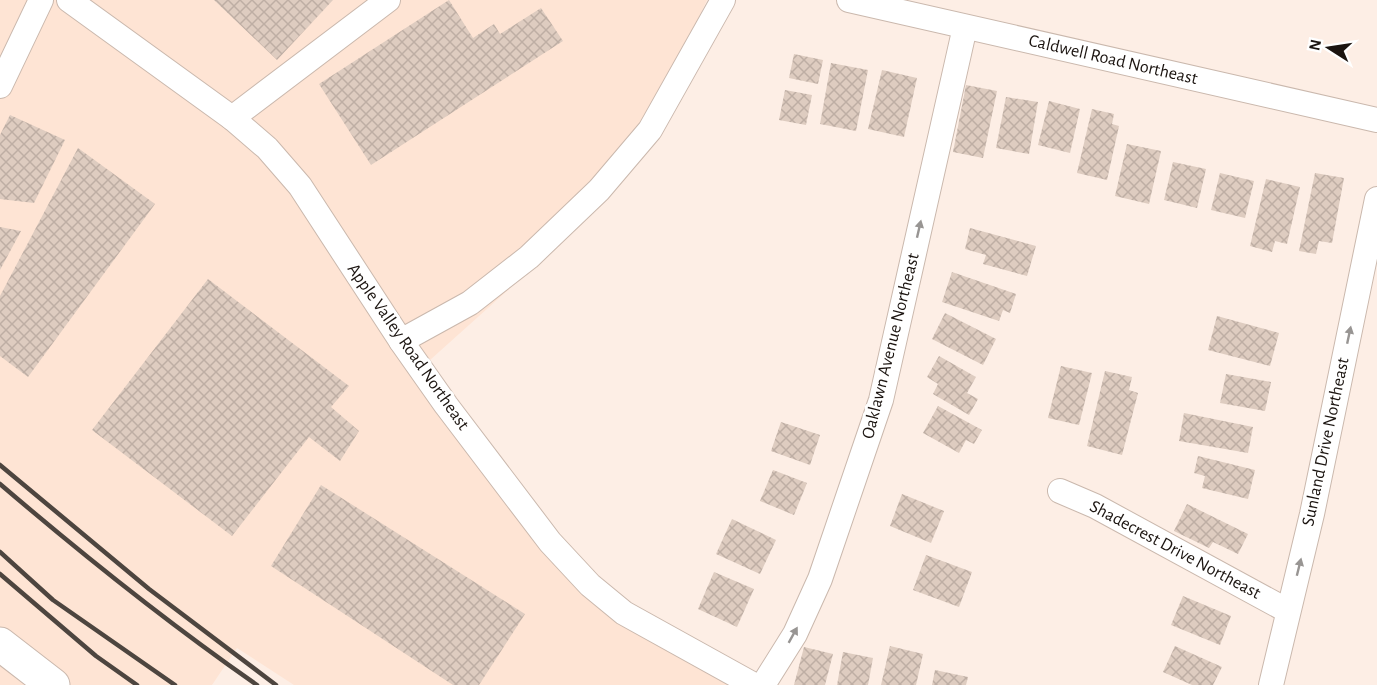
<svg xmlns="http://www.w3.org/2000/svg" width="1377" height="685" viewBox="0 0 1377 685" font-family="'Alegreya Sans',sans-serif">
<defs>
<pattern id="building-cross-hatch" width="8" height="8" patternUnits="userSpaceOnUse" patternTransform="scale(1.5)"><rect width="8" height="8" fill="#deccc0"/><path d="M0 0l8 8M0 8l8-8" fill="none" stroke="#beaea4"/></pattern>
</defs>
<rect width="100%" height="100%" fill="#fdeee5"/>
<path fill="#fee4d4" d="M0,0H707L632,160L508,290L420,369L579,584L762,685H294L237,648L212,685H0Z"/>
<g fill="url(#building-cross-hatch)">
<path d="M214,0H333L277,60Z"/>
<path d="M449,0L473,38L494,24L500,34L541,8L563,41L371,165L319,84Z"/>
<path d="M794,54L823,60L818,84L789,78Z"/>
<path d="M831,63L868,70L856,131L820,124Z"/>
<path d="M882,70L917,78L904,137L868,129Z"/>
<path d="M966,85L997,91L983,158L953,152Z"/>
<path d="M785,90L812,95L806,125L779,120Z"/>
<path d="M1006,97L1038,102L1029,154L996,148Z"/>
<path d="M1049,101L1080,109L1070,153L1038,145Z"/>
<path d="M1092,109L1114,114L1112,124L1119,126L1107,180L1077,173Z"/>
<path d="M10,115L65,140L34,203L0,199V135Z"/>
<path d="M1127,144L1161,151L1149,204L1115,196Z"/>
<path d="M78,148L155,204L28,377L0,356V296Z"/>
<path d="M1173,162L1206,169L1197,208L1164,200Z"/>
<path d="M1220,173L1254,181L1245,218L1211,210Z"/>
<path d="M1315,173L1344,178L1332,243L1319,241L1316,254L1299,251Z"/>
<path d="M1266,179L1300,187L1287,244L1275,241L1272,252L1250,246Z"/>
<path d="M0,227L21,231L0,270Z"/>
<path d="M970,228L1036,246L1027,276L983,264L986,255L965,249Z"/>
<path d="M952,272L1016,294L1010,313L1003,310L999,321L942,302Z"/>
<path d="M208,279L349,386L331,407L359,431L340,461L309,437L232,536L92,430Z"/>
<path d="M945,313L996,339L983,365L932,339Z"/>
<path d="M1217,316L1279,333L1270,366L1208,350Z"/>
<path d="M939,356L976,377L967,393L978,399L969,415L933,394L938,384L927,377Z"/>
<path d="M1061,366L1092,373L1079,425L1048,418Z"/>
<path d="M1105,371L1132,377L1129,390L1138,393L1122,455L1087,446Z"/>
<path d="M1226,374L1271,382L1265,411L1220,403Z"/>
<path d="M938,406L982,430L974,444L966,440L959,453L923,433Z"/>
<path d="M1184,413L1253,427L1248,453L1179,441Z"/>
<path d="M781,422L820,435L810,465L771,451Z"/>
<path d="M1198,456L1255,470L1248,499L1202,488L1205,476L1194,473Z"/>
<path d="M773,470L807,483L794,515L760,501Z"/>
<path d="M321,485L525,614L479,685H453L271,566Z"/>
<path d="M902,494L944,511L931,543L890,526Z"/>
<path d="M1187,504L1248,534L1238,554L1213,542L1209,548L1174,531Z"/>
<path d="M732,519L776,540L760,574L716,554Z"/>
<path d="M926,555L972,572L959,607L913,590Z"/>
<path d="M714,572L754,589L737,627L698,609Z"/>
<path d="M1183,596L1231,616L1220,645L1171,625Z"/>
<path d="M890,646L923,654L916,685H881Z"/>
<path d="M1175,646L1222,667L1213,685H1192L1163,672Z"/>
<path d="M804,647L833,654L825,685H794Z"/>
<path d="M843,652L873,658L868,685H837Z"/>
<path d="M935,670L968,677L966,685H932Z"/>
</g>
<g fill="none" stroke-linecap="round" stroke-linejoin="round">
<g stroke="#cab8ad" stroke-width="26">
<g id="minor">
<path d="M69,0L232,118L267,148L300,186L401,341L446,405L550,542L590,585L624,613L754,685"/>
<path d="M849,0L1377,120"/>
<path d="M0,86L41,0"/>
<path d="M232,118L388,0"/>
<path d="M401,341L470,303L529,257L599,190L650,130L723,0"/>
<path d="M1060,491L1095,506L1288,611"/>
<path d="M763,685L795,634L820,579L881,400L965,27"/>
<path d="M1271,685L1312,514L1377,199"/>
</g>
</g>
<g stroke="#cab8ad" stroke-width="35">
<path id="highway" d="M0,644L53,685"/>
</g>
<use href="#minor" stroke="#fff" stroke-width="24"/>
<use href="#highway" stroke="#fff" stroke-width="33"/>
<g stroke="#4d453f" stroke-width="4.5">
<path d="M0,465L149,589L276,685"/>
<path d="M0,484C83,555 168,623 257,685"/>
<path d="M0,552L53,600L175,685"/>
<path d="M0,574L96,656L137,685"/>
</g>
</g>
<defs><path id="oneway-solid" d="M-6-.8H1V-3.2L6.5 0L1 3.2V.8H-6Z" transform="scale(1.5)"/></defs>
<g fill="#989593">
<use href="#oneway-solid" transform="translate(919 229) rotate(-77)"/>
<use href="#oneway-solid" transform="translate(1349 335) rotate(-78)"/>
<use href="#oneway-solid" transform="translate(1299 567) rotate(-76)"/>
<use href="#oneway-solid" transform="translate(793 635) rotate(-61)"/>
</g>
<g text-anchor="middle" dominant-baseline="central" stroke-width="6" stroke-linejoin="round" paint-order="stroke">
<g font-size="18" fill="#1b1410" stroke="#fff">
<text transform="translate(1113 60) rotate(13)">Caldwell Road Northeast</text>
<text transform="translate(891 346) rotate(-76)">Oaklawn Avenue Northeast</text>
<text transform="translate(408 347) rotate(55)">Apple Valley Road Northeast</text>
<text transform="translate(1326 442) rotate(-78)">Sunland Drive Northeast</text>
<text transform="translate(1175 550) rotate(28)">Shadecrest Drive Northeast</text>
</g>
</g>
<g transform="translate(1329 48) rotate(282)" stroke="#ffffff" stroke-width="4.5" paint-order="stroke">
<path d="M0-4.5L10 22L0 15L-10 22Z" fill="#1b1410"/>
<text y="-9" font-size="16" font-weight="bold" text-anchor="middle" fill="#1b1410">N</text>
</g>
</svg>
